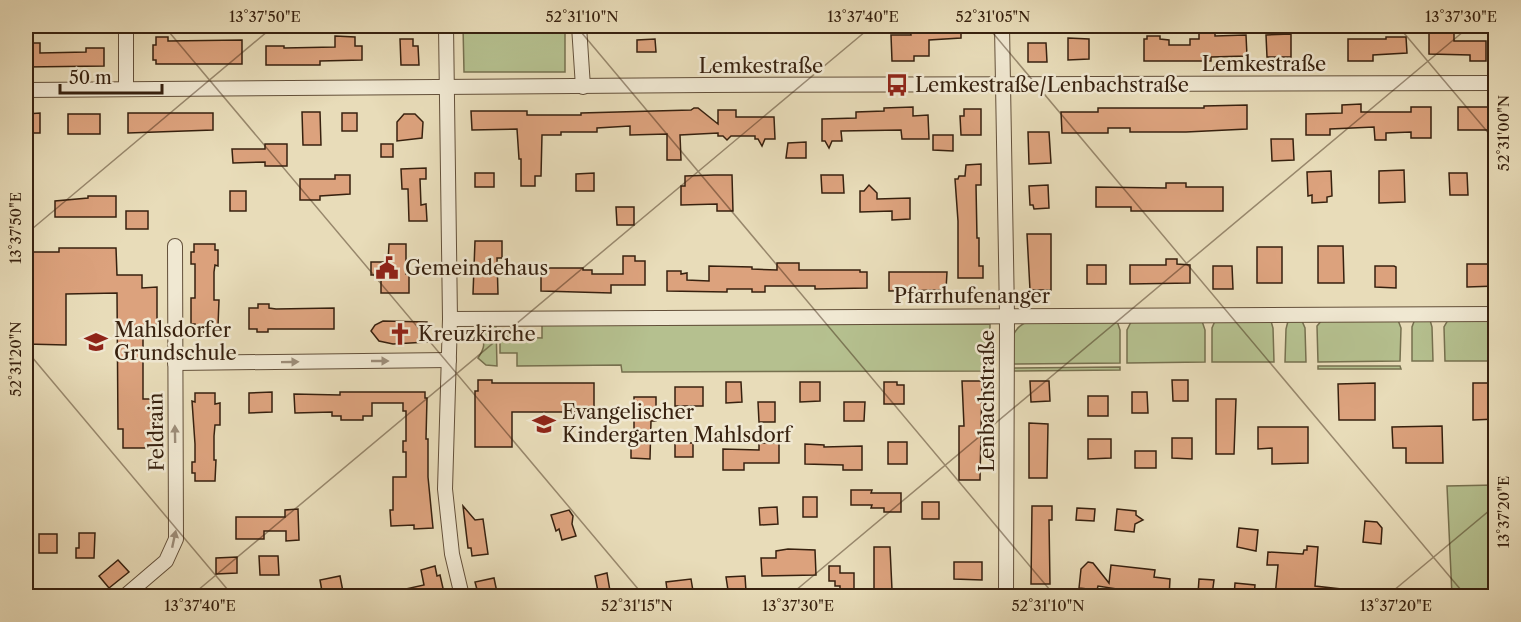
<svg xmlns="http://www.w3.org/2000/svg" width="1521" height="622" viewBox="0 0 1521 622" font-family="'Libre Caslon Text',serif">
<rect width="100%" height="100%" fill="#e8dcb9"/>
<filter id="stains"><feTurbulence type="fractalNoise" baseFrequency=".00333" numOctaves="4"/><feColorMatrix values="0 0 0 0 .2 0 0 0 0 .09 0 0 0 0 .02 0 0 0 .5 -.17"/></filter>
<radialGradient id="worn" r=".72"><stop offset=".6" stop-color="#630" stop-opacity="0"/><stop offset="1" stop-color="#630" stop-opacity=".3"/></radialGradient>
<g fill="#b5c08f" stroke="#76704f" stroke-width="1.5">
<path d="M463,26H565V72H464Z"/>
<path d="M1415,319L1430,320L1432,327L1433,361H1412V327Z"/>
<path d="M1495,319V361H1445L1444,327L1448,320Z"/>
<path d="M1322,320H1398L1401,328L1400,361L1318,362L1317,326Z"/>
<path d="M1117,321L1120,330V363L1013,364C1012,346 1008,330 1027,322Z"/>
<path d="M1202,321L1205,330V362L1127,363V330L1131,322Z"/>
<path d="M1215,321H1271L1273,328L1274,362H1212V328Z"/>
<path d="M1288,321H1302L1305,328L1306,362H1285L1286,329Z"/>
<path d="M990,324V371L622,372L621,365L517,366V353H500V336L542,338V325Z"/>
<path d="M493,325H496L497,366L486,365L478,358C484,349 487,342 478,334Z"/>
<path d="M1318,366H1400L1401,369H1318Z"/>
<path d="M1120,367V370L1013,371V368Z"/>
<path d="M1495,485V596H1452L1447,486Z"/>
</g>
<g fill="#dca27d" stroke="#37210f" stroke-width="1.5">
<path d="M910,26H961V38L929,40V56H914V61H892L891,35H911Z"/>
<path d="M1199,27H1215V36L1246,35L1247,56L1211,57V61H1144V39H1147V36H1160V39L1169,40V45H1190V39H1199Z"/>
<path d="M1429,28H1454V41H1486V61H1470V55L1429,54Z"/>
<path d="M1291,34V57H1267L1266,35Z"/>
<path d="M335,36L355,37V46H362V60L320,61V65H266V46H284V48L335,47Z"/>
<path d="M156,37H168V41L242,40V64H156V60H153V45H156Z"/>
<path d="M1386,37H1406L1407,53L1373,55V61H1348V39H1386Z"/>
<path d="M1068,38L1089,39V59L1068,60Z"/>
<path d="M400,39H413V46H418L419,65H401Z"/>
<path d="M655,39L656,52H637V40Z"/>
<path d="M26,43H40V53L86,52V48H104V66L26,67Z"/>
<path d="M1028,43H1046L1047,62H1028Z"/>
<path d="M1361,104V112H1411V107H1431V138H1411V132L1386,133V140H1375L1374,127L1330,129V135H1306V114L1342,113V105Z"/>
<path d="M1247,105V129L1186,132H1130V128H1108V133H1062L1061,112H1098V108H1204V106Z"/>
<path d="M913,107V116L928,115L929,139H902L901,130L841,131L842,141H832L829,148L825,141H822V119L856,118V112L884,111V108Z"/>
<rect x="1458" y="107" width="33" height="23"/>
<path d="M694,108H698L718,124V110H736V117H774L775,139H765L762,146L758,139H755V136H731L727,140L723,136H718V133L680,135L681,160H667V134L630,135V126L597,128V132H561V135H542L541,176H535V186H521V159H519L517,129L472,130L471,111H527V115H581V113L691,110Z"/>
<path d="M964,109H981V135H961L960,116H964Z"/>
<path d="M302,112H320L321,145H303Z"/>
<path d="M40,113V133H26V114Z"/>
<path d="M128,113H213V130L128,133Z"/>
<rect x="342" y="113" width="15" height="18"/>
<rect x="68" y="114" width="32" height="20"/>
<path d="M404,114H415L423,122L422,138L397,141V122Z"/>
<path d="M1028,132H1049L1051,163L1029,164Z"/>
<path d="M933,135H953V151L933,150Z"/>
<path d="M1271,139H1293L1294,160L1272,161Z"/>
<path d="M806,142V158H786L788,143Z"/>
<path d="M265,144H287V166H265V162L233,163L232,149H265Z"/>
<rect x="381" y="144" width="12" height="13"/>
<path d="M981,164V185H976L977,238H979V266H983V278H958V221L955,179H958L959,176H965L966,165Z"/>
<path d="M426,168V179H420L421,205L426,204L427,221H409L408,189H402L401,169Z"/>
<path d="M1404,170L1405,202L1379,203V171Z"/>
<path d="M1331,171L1332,196L1327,197V202L1312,203V195L1308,196L1307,172Z"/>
<rect x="475" y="173" width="19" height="14"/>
<path d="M594,173V191H576V174Z"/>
<path d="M1449,173H1467L1468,195H1450Z"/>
<path d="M335,175H350V194L320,196V200H300V179H335Z"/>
<path d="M714,175H732L733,211H717V204L681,205V186H685V176Z"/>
<path d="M821,175H843L844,193H822Z"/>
<path d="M1166,183H1186V187H1223V211H1131V207H1096V187L1166,188Z"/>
<path d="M869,185L877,193V199L910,198V219L892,220V211L860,212V191H864Z"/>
<path d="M1048,185L1049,208L1034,209L1033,205H1030L1029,186Z"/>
<rect x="230" y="191" width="16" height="20"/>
<path d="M88,196H116V217H55V201L88,198Z"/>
<path d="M616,207H634V225H617Z"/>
<rect x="126" y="211" width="22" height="18"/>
<path d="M1027,234H1051V290H1030Z"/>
<path d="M475,241H502V258H497L498,294H473Z"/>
<path d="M194,244H215V250H218V266L215,265L214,272V300H219L218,326H215V332H195V324H191V298H195V264H191V252H194Z"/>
<path d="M389,244H406V274H409V293H381V275H371V262H388Z"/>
<path d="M1318,246H1343L1344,283H1318Z"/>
<rect x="1257" y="247" width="25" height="36"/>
<path d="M59,248H116L117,275H142V288L157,287V337H143V399H158V448H123V429H118L117,293L66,294V345L26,344V256L32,252H59Z"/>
<path d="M623,256H635V261H645V285H611V293L541,291V268H583V270H592V274H623Z"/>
<path d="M1166,259H1177V264L1190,265V283L1130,284V265H1166Z"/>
<path d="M777,263H799V270H860V272H867V288L815,289V286H765V292H752V289H727V292L667,291V271H681V274L687,273V280L709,281V266L752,267V269L777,270Z"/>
<path d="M1467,264H1496V286L1467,287Z"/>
<rect x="1087" y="265" width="19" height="19"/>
<path d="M1213,266H1232L1233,289H1213Z"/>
<path d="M1375,266H1394L1396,267V288L1375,287Z"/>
<path d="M889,272H947L946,290L889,291Z"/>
<path d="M258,304H269V308L276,309L334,308V329H268V332H257V329H249V308H258Z"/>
<path d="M383,321L427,322V342L393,344L379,341L371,331L375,325Z"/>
<path d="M478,380H492V383H594V412H512V447H475V391H478Z"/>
<path d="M1172,380H1188V401H1173Z"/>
<path d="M962,381H982L980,480H959V426H964Z"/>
<path d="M1030,381H1049L1050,401L1031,402Z"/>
<path d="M726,382H741L742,402L726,403Z"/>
<path d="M800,382H820V401L800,402Z"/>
<path d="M884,382H897V385H904V404H884Z"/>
<path d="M1375,383V420H1339L1338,384Z"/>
<path d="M1473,383H1496V419L1473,420Z"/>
<rect x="675" y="387" width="28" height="19"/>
<path d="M272,392V412L249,413V393Z"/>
<path d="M340,392H425V398H427L426,439H428V477L433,528L414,529V525L391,526L390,510H393V477H406V452H403V441H406V411H403V403H372V416H363V420H341V416H332V412L295,413L294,394L340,395Z"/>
<path d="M1132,392H1147L1148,413H1132Z"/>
<path d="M195,393H215V404L220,403V425H215L214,436V460H216L215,481H195V473H192V462H195V444L192,401L195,402Z"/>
<rect x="1088" y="396" width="20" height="20"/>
<path d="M634,397H656V421H651L650,459L631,458V440H634Z"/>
<path d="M1216,399H1236L1234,454H1216Z"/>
<path d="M758,402H775V422H759Z"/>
<path d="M844,402H865L864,421H844Z"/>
<path d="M1029,423L1048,424L1047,478H1029Z"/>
<path d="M1442,426L1443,463H1406V448H1393L1392,427Z"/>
<path d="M1258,427H1308V463L1272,464V448L1258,449Z"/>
<path d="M675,438H687V443H693V457H675Z"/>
<path d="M1172,438H1192V459L1172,458Z"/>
<path d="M1088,439H1111V458L1088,459Z"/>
<rect x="888" y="442" width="19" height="22"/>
<path d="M759,443H779V463H744V470H723V449L759,450Z"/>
<path d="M805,444L824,445V447L862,446V470H843V465L805,464Z"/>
<rect x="1135" y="451" width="21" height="17"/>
<path d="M851,490H872L871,493H901V512H884V508H871L872,505H851Z"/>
<rect x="803" y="497" width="14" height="20"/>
<rect x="922" y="502" width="17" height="17"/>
<path d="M463,506L475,520L483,519L488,554L472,556L471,548H468Z"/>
<path d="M1032,506H1052V520H1049L1050,584H1031Z"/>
<path d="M777,507L778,524L760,525L759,508Z"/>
<path d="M1077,508L1095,509L1094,521L1076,520Z"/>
<path d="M298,509L299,540L286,541V531H264V539H236V517H285V510Z"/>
<path d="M1117,509L1136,511V515L1143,520L1135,524L1134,532L1115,530Z"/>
<path d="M569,510L573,516L572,524L576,536L562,540L559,529L556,531L551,515Z"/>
<path d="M1365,521L1377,522L1382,528L1381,544L1363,542Z"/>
<path d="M1239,528L1258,530L1256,551L1237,547Z"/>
<path d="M79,533H95L94,558H76V548H79Z"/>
<rect x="39" y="534" width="18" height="19"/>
<path d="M1307,546L1318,547L1315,586L1341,589L1340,597H1275L1278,565H1267L1268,552L1303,554L1304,550H1307Z"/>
<path d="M874,547H890L892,590H874Z"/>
<path d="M788,549L815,550L816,575L762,576L761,558H776V551Z"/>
<path d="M259,556H278L279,575H260Z"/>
<path d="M237,557V573L216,574V558Z"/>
<path d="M118,560L129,572L109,588L99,576Z"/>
<path d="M954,562H982V580L954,579Z"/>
<path d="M1088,562L1093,563L1109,583L1111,565L1155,570L1154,577L1170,579L1169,597L1098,586L1097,590L1079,588L1081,569Z"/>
<path d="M435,566L437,576L440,575L445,597H393L392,592L424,585L421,570Z"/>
<path d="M829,566H840V573H854V589H840V586H835V581H829Z"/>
<path d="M607,573L611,597H599L595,576Z"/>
<path d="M340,576L344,597H323L320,580Z"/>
<path d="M745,576L746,591L732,593V590H728L726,577Z"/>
<path d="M494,578L498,597H479L475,582Z"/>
<path d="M691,579L694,597H668L666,582Z"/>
<path d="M1199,579L1214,580L1212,595L1198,594Z"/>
<path d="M1235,583L1255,585L1254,597H1234Z"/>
</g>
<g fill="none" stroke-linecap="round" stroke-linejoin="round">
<g stroke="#63503a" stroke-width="16">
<g id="minor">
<path d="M126,26V88"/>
<path d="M446,26L450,319L445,489L452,554L462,596"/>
<path d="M579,26L583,87"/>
<path d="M1002,26L1007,315L1006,596"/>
<path d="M26,90L706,85L1496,83"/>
<path d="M450,319L1496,314"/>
<path d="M175,363L449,360"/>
<path d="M125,596L166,561L176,539L175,246"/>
</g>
</g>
<use href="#minor" stroke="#f0e8d2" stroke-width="14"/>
</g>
<defs><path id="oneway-solid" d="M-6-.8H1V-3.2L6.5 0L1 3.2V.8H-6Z" transform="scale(1.5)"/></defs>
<g fill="#9d8e7a">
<use href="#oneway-solid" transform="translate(380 361)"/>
<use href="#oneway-solid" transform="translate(290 362) rotate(-1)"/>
<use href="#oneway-solid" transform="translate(175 434) rotate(-91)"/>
<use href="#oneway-solid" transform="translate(174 539) rotate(-78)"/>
</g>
<path fill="none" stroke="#37210f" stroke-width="1.5" stroke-opacity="0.45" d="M164,26L644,596M576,26L1055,596M987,26L1466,596M1398,26L1496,142M26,234L274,26M26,350L233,596M191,596L872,26M789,596L1470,26M1387,596L1496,505"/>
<defs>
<g id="bus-bare" transform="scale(1.8)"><path d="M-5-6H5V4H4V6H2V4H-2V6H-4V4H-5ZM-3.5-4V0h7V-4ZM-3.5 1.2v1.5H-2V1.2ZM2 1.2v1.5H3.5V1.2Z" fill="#8f2418" stroke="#f0e8d2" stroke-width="2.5" paint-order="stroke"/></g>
<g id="civic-bare" transform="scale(1.8)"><path d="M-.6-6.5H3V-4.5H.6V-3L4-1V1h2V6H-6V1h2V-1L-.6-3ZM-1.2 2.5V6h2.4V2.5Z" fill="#8f2418" stroke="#f0e8d2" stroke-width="2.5" paint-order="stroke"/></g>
<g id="church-bare" transform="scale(1.8)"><path d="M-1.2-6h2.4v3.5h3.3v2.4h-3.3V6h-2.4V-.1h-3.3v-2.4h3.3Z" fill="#8f2418" stroke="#f0e8d2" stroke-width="2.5" paint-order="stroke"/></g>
<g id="school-bare" transform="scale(1.8)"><path d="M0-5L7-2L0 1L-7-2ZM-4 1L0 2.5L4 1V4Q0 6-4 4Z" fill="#8f2418" stroke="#f0e8d2" stroke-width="2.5" paint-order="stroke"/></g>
</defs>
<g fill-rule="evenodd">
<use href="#bus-bare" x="897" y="85"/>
<use href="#civic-bare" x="387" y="268"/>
<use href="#church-bare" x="400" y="334"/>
<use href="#school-bare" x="96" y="342"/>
<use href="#school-bare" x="544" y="424"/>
</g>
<g text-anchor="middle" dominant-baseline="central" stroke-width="5" stroke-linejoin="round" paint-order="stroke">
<g font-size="20" fill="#37210f" stroke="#f0e8d2">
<text x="1264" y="64">Lemkestraße</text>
<text x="761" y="66">Lemkestraße</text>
<text x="972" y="296">Pfarrhufenanger</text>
<text transform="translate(987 401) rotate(-90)">Lenbachstraße</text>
<text transform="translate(156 432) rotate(-91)">Feldrain</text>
</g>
<g font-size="20" fill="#37210f" stroke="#f0e8d2" text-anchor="start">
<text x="915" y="85">Lemkestraße/Lenbachstraße</text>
<text x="405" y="268">Gemeindehaus</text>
<text x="114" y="330">Mahlsdorfer<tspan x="114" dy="23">Grundschule</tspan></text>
<text x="418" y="334">Kreuzkirche</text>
<text x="562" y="412">Evangelischer<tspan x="562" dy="23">Kindergarten Mahlsdorf</tspan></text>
</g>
</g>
<rect width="1521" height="622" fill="none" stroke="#e8dcb9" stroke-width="66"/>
<path d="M60 84v9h102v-9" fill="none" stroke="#37210f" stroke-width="3"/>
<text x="69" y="84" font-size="18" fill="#37210f" stroke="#f0e8d2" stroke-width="4.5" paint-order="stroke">50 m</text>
<rect x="33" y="33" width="1455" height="556" fill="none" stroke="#37210f" stroke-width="2"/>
<g font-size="15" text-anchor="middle" fill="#37210f">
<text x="265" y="22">13°37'50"E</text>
<text x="582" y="22">52°31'10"N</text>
<text x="863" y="22">13°37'40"E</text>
<text x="993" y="22">52°31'05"N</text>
<text x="1461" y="22">13°37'30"E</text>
<text transform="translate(1504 133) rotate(-90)" y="5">52°31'00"N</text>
<text transform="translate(16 228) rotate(-90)" y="5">13°37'50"E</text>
<text transform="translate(16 359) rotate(-90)" y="5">52°31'20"N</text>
<text transform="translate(1504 512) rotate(-90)" y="5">13°37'20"E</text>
<text x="200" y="611">13°37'40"E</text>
<text x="637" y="611">52°31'15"N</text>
<text x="798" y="611">13°37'30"E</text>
<text x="1048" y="611">52°31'10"N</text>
<text x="1396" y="611">13°37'20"E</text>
</g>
<rect width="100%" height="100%" filter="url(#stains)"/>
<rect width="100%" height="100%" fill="url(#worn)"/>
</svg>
